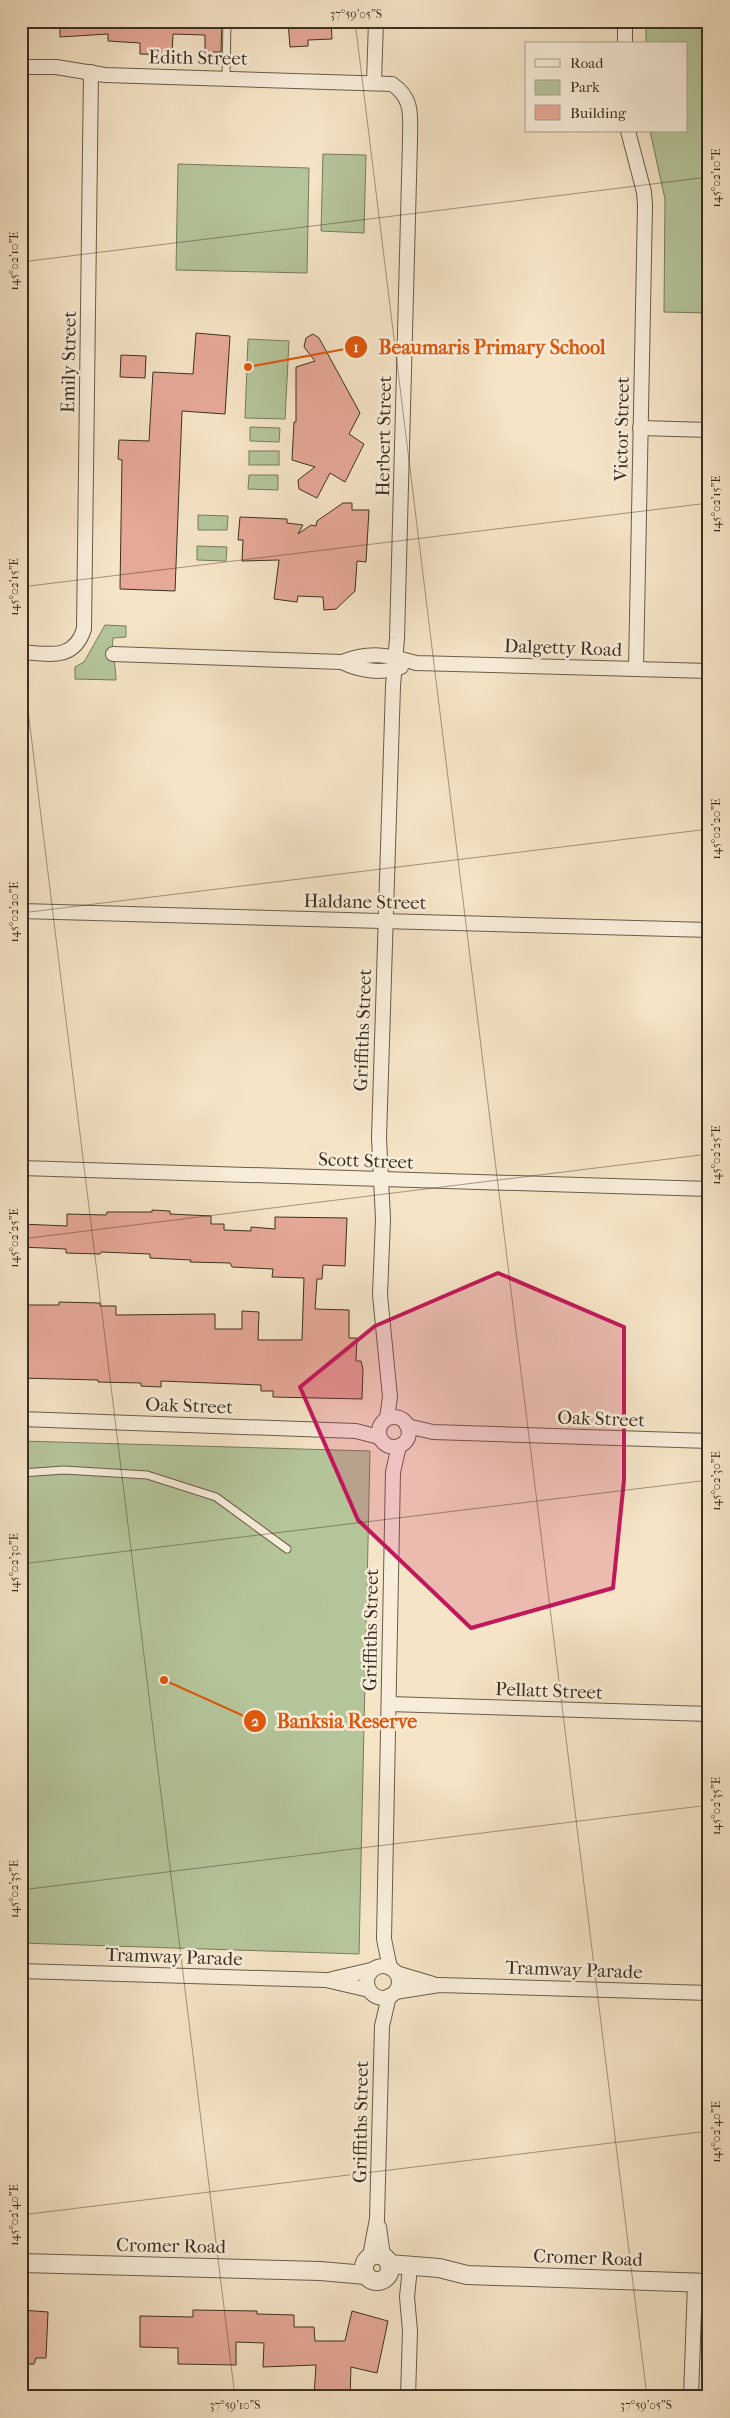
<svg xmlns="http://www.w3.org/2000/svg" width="730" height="2418" viewBox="0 0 730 2418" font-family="'IM FELL French Canon',serif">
<rect width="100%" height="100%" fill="#f5e4c6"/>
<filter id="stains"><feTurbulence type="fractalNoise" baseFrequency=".004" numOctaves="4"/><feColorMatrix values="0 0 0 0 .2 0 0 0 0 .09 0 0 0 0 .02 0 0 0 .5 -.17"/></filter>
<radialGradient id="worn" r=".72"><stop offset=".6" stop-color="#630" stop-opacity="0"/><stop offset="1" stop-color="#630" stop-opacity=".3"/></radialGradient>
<g fill="#b5c59a" stroke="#787a5e">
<path d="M646,21H709V313L664,312L665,199L650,131H686V44H646Z"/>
<path d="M323,154L366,155L364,233L321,231Z"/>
<path d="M178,164L309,168L307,273L176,270Z"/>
<path d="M248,339L289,341L285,419L245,418Z"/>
<path d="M250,427L280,428L279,442L250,441Z"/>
<rect x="249" y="451" width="30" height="14"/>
<path d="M249,475H278V490L248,489Z"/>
<path d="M198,515L228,516L227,530H198Z"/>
<path d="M197,546L227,547L226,561L197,560Z"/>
<path d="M105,625L126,626V637L113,638C111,653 116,665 116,680L75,679V667L84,662Z"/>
<path d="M21,1441L370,1451L359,1954L21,1943Z"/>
</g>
<g fill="#e6a897" stroke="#3c3021">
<path d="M60,21H222L221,52H205V35L173,34L172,55L140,54V43L108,41V34L60,37Z"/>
<path d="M288,21H331L332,39L308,40V46L290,47Z"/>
<path d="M196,333L230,336L225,414L182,411L175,591L120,589L122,460L118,459L119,440L149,441L153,372L193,374Z"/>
<path d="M313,334L319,338L360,413L349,434L364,444L345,482L330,473L317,498L299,489L298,480L315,467L292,460L294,422H296V367L315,361L304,347L306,338Z"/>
<path d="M121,355L146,356L145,378L120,377Z"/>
<path d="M343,503H352V510H369L366,562L357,561L355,591L336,609L324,610L323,597L298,596L297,602L274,599L279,560L242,561L243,540H238L240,517L287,519V523L303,525L298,534L311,525L316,526L317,521Z"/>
<path d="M152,1210L170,1211V1214L211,1216V1224H224V1230L251,1231V1227L275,1229V1217L347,1218L345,1266L323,1265L322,1279H317L315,1309L349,1310V1338H357L356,1361H361L363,1369L362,1399L273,1397V1391H261V1385L161,1381V1387L141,1386V1383L98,1382V1380L21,1378V1305H59V1302L100,1303V1306H116V1315L215,1314V1329H242V1311L259,1312L258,1340H302L304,1278L272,1277L273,1269L232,1267L230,1263L190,1262L191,1260L150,1258V1254L101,1252L100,1254L66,1253V1249L21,1247V1224L67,1226V1214L106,1215L107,1212H152Z"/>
<path d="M21,2310L48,2312L46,2358H36L34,2364H21Z"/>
<path d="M193,2310L257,2311V2314L294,2315V2327H314L315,2341H345L352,2311L388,2321L377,2373L351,2367L350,2397H314L316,2365L263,2367L264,2343L236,2342V2365L178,2364V2348L140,2347V2316L193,2317Z"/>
</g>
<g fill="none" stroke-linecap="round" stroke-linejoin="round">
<g stroke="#6a5d4a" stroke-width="9">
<g id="service">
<path d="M226,77L227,21"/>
<path d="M21,1473L64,1470L147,1475L216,1497L287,1549"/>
</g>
</g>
<g stroke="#6a5d4a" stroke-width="16">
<g id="minor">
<path d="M625,44V21"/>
<path d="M21,67H56L105,75L392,84C414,99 410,116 410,141L397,638L393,686L379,1138L383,1219L380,1295L390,1397L387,1418"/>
<path d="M374,82L376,21"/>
<path d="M628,131L644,192L645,205L636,669"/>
<path d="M640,428L709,430"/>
<path d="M21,652C49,654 74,661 84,629L91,72"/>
<path d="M113,654L342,662C360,671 382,674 401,667"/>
<path d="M342,662C369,651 389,655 416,663L709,671"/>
<path d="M21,911L709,930"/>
<path d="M21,1168L709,1189"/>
<circle cx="394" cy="1432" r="15"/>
<path d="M21,1419L356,1431L379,1437"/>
<path d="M407,1426L433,1432L709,1441"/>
<path d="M389,1704L709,1714"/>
<circle cx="383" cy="1982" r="16"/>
<path d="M390,1968L384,1939L393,1472L399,1446"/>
<path d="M21,1971L326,1980L369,1990"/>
<path d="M396,1973L433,1984"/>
<path d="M332,1979L371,1970"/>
<path d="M395,1992L439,1985L709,1993"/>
<path d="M379,2227L383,2256"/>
<path d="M370,2256L377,2219L382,2026L389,1996"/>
<path d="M408,2397L410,2331L407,2297L410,2267"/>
<path d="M691,2397L695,2283"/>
</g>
</g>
<g stroke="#6a5d4a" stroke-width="20">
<g id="tertiary">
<circle cx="377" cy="2268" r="13"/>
<path d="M21,2263L320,2271L366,2275"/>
<path d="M389,2264L439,2268L467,2275L709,2283"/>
</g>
</g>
<use href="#service" stroke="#f8edda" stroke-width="7"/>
<use href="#minor" stroke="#f8edda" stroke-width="14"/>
<use href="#tertiary" stroke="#f8edda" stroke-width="18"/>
</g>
<path fill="#c2185b" fill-opacity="0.2" stroke="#c2185b" stroke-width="4" stroke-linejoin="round" d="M498,1273L624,1327V1480L613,1588L471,1628L358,1520L300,1387L375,1326Z"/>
<path fill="none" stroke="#3c3021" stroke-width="1" stroke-opacity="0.45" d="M355,21L647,2397M21,262L709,177M21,587L709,503M21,653L235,2397M21,913L709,829M21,1239L709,1154M21,1564L709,1480M21,1890L709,1805M21,2215L709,2131"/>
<g text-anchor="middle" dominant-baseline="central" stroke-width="5" stroke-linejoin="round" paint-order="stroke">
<g font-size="19" fill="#3c3021" stroke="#f8edda">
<text transform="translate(198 58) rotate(1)">Edith Street</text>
<text transform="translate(69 362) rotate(-89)">Emily Street</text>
<text transform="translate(622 429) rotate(-89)">Victor Street</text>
<text transform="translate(384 436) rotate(-89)">Herbert Street</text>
<text transform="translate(563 648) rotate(2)">Dalgetty Road</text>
<text transform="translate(365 902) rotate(1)">Haldane Street</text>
<text transform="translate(363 1030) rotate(-88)">Griffiths Street</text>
<text transform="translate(366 1161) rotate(2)">Scott Street</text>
<text transform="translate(189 1406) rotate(2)">Oak Street</text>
<text transform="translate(601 1419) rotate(2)">Oak Street</text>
<text transform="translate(371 1630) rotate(-89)">Griffiths Street</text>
<text transform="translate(549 1691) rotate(2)">Pellatt Street</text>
<text transform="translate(174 1957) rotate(2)">Tramway Parade</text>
<text transform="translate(574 1970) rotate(2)">Tramway Parade</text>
<text transform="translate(361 2122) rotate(-89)">Griffiths Street</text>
<text transform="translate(171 2246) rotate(1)">Cromer Road</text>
<text transform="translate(588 2258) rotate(2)">Cromer Road</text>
</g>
</g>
<path fill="none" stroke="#df570d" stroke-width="2" d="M248 367L356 347M164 1680L255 1721"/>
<g fill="#df570d" stroke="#f8edda" stroke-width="2">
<circle cx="248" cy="367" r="5"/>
<circle cx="164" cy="1680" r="5"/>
<circle cx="356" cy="347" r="12"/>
<circle cx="255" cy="1721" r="12"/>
</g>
<g font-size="15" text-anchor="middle" font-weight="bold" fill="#fff">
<text x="356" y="352">1</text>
<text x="255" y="1726">2</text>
</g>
<g font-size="20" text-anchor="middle" font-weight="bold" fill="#df570d" stroke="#f8edda" stroke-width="5" stroke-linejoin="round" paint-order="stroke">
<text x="492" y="354">Beaumaris Primary School</text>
<text x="347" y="1728">Banksia Reserve</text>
</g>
<rect width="730" height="2418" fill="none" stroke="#f5e4c6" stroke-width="55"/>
<rect x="525" y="42" width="162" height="90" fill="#f8edda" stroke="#ada190"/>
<rect x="535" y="59" width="25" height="8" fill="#f8edda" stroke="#ada190"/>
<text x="570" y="68" font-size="15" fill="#3c3021">Road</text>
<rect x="535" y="80" width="25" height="15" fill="#b5c59a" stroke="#ada190"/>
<text x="570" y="92" font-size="15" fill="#3c3021">Park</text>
<rect x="535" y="105" width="25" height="15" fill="#e6a897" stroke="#ada190"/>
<text x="570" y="118" font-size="15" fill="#3c3021">Building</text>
<rect x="28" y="28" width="674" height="2362" fill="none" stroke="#3c3021" stroke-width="2"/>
<g font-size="12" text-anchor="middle" fill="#3c3021">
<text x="356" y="18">37°59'05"S</text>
<text transform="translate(716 178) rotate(-90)" y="4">145°02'10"E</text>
<text transform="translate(14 261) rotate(-90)" y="4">145°02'10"E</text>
<text transform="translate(716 504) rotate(-90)" y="4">145°02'15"E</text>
<text transform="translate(14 587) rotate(-90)" y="4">145°02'15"E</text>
<text transform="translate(716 829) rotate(-90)" y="4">145°02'20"E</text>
<text transform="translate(14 912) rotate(-90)" y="4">145°02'20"E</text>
<text transform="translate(716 1155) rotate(-90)" y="4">145°02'25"E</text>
<text transform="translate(14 1238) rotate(-90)" y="4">145°02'25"E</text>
<text transform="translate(716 1481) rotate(-90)" y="4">145°02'30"E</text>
<text transform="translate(14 1563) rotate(-90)" y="4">145°02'30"E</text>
<text transform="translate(716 1806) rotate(-90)" y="4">145°02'35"E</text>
<text transform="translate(14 1889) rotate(-90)" y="4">145°02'35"E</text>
<text transform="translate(716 2132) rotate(-90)" y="4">145°02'40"E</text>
<text transform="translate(14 2215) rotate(-90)" y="4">145°02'40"E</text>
<text x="235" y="2409">37°59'10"S</text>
<text x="646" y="2409">37°59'05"S</text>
</g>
<rect width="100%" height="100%" filter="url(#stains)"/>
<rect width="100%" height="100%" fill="url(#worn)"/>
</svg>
